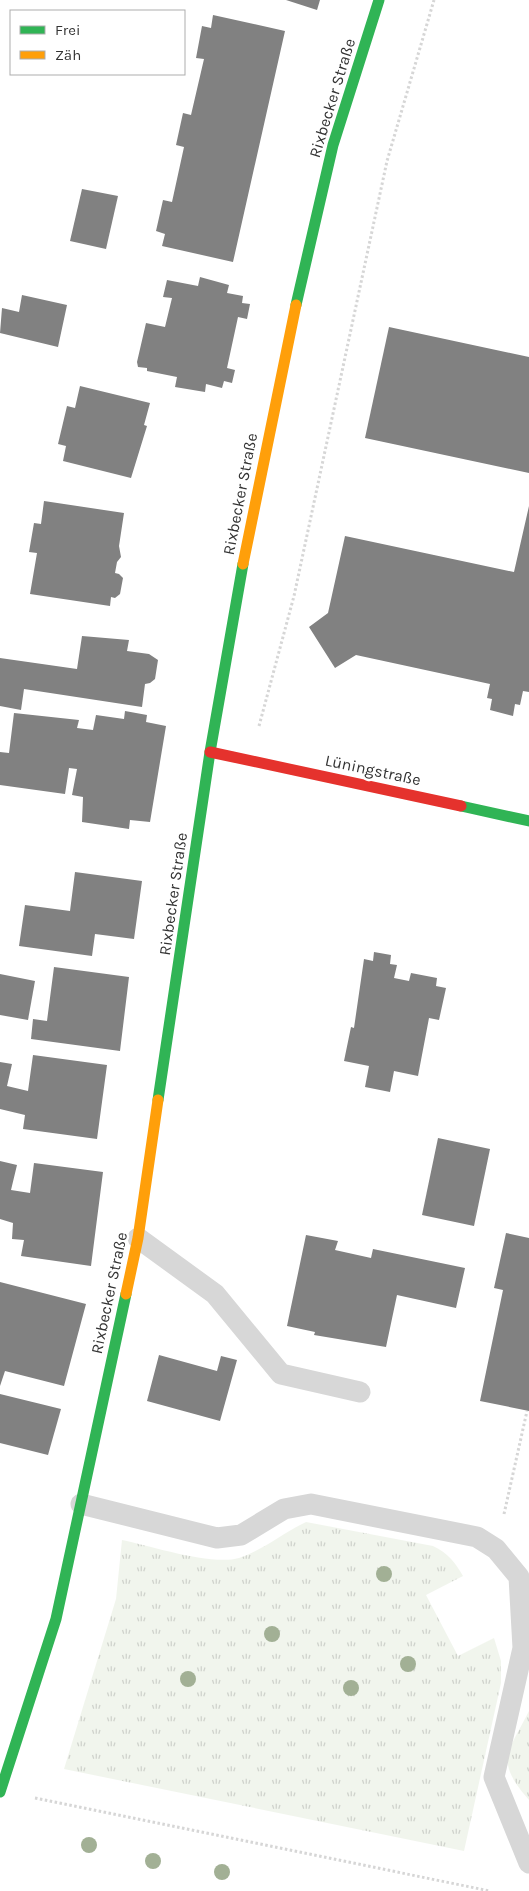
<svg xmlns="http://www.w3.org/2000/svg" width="529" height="1891" viewBox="0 0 529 1891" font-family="Karla,sans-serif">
<defs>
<pattern id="grass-tufts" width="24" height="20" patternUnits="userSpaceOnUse" patternTransform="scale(1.25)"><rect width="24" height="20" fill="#f1f5ed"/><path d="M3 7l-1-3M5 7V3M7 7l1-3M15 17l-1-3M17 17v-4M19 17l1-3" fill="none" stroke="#cfd2cc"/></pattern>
</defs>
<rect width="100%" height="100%" fill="#fff"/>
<g fill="url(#grass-tufts)">
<path d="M306,1522L433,1546C448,1553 455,1562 463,1576L426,1595L458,1656L494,1638L501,1661V1683L464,1851L64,1769L116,1599L122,1540C151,1546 212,1566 239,1558C263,1550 283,1533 306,1522Z"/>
<path d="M529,1711V1800C494,1760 508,1753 529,1711Z"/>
</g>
<g fill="#818181">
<path d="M286,0H320L317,10Z"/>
<path d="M213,15L285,31L233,262L162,246L165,234L156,231L163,200L172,202L184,147L176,145L183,113L191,115L204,59L196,58L202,26L211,28Z"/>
<path d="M82,189L118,196L106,249L70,241Z"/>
<path d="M200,277L229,285L227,293L243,296L242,303L250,304L247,319L238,317L227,368L235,370L232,383L224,381L222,388L206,384L205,392L175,387L177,377L147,371V368L138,367L137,362L146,323L165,327L172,298L163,297L167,280L198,286Z"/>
<path d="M22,295L67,305L58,347L0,333L2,308L19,312Z"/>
<path d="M389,327L529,357V473L365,438Z"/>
<path d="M80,386L150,403L144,425L147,426L131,478L63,461L66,446L58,444L67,406L75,408Z"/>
<path d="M44,501L124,513L119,546L121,557L117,562L115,573L119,574L123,578L120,594L115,598L111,597L110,606L30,594L37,553L29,552L34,523L41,524Z"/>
<path d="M529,506V692L523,691L520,705L515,704L513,716L490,710L492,699L487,698L490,684L356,655L335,668L309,627L328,613L345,536L514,572Z"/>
<path d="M82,636L129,640L127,651L149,654L158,660L155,679L150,683L145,684L142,707L24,689L21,710L0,706V658L77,669Z"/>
<path d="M125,711L147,715L146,722L166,726L150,822L130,820L129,829L82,822L83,797L72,795L77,769L69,768L65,794L0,785V752L9,753L14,713L79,720L77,728L93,730L96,715L124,719Z"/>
<path d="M75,872L142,881L134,939L95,934L92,956L19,946L25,905L70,911Z"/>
<path d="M374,952L391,955L390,964L397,965L394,978L409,981L411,973L437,978L436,986L446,988L439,1020L429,1018L418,1076L394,1071L390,1092L365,1087L369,1066L344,1061L351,1027L354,1028L364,959L373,961Z"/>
<path d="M54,967L129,977L120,1051L31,1039L33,1019L47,1021Z"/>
<path d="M0,974L35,981L28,1020L0,1015Z"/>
<path d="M33,1055L107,1065L97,1139L23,1129L25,1115L0,1109V1062L12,1064L7,1086L28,1091Z"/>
<path d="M438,1138L490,1149L474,1226L422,1215Z"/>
<path d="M0,1161L17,1165L11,1190L30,1193L34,1163L103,1172L91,1266L21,1256L24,1240L12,1239L13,1223L0,1219Z"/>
<path d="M506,1233L529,1238V1411L480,1401L503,1290L494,1288Z"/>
<path d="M306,1235L338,1241L335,1250L371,1258L373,1249L465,1268L456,1308L397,1295L386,1347L314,1335L315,1332L287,1326Z"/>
<path d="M0,1282L86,1304L64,1386L5,1371L0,1386Z"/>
<path d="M159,1355L217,1371L221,1356L237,1360L220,1421L147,1401Z"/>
<path d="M0,1394L61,1409L48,1455L0,1443Z"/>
</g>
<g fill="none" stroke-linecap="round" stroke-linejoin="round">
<g stroke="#d6d6d6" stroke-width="3" stroke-dasharray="2.5 2.5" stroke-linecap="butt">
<path d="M259,726L294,596L387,161L434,0"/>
<path d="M504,1514L527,1411"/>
<path d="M35,1798L490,1891"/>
</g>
<g stroke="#d7d7d7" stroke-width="21">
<path d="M138,1238L215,1294L281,1374L360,1392"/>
<path d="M81,1504L217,1538L241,1535L284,1509L311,1504L477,1537L496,1549L519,1577L523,1648L494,1777L529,1863"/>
</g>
<g stroke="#30b455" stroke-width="11">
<path d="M296,305L333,145L379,0"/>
<path d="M461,806L529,821"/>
<path d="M158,1100L210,752L243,564"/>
<path d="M0,1792L56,1619L126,1294"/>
</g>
<g stroke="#ff9f0a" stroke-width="11">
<path d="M243,564L296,305"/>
<path d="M126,1294L138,1238L158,1100"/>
</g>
<path stroke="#e5322d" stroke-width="11" d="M210,752L461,806"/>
</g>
<g fill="#a2b095">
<circle cx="384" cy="1574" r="8"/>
<circle cx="272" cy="1634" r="8"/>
<circle cx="408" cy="1664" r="8"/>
<circle cx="188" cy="1679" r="8"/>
<circle cx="351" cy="1688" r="8"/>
<circle cx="89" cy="1845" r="8"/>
<circle cx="153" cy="1861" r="8"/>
<circle cx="222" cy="1872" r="8"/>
</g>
<g text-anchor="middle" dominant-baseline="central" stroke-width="5" stroke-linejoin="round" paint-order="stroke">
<g font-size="16" fill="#333" stroke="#fff">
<text transform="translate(332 98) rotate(-73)">Rixbecker Straße</text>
<text transform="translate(240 494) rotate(-79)">Rixbecker Straße</text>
<text transform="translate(373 770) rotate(12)">Lüningstraße</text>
<text transform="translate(173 894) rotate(-82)">Rixbecker Straße</text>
<text transform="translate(109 1293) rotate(-78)">Rixbecker Straße</text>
</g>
</g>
<rect x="10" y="10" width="175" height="65" fill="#ffffff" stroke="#adadad"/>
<rect x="20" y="26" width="25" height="8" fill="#30b455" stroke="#adadad"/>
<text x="55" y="35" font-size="15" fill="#333333">Frei</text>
<rect x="20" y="51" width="25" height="8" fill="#ff9f0a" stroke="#adadad"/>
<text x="55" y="60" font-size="15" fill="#333333">Zäh</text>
</svg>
